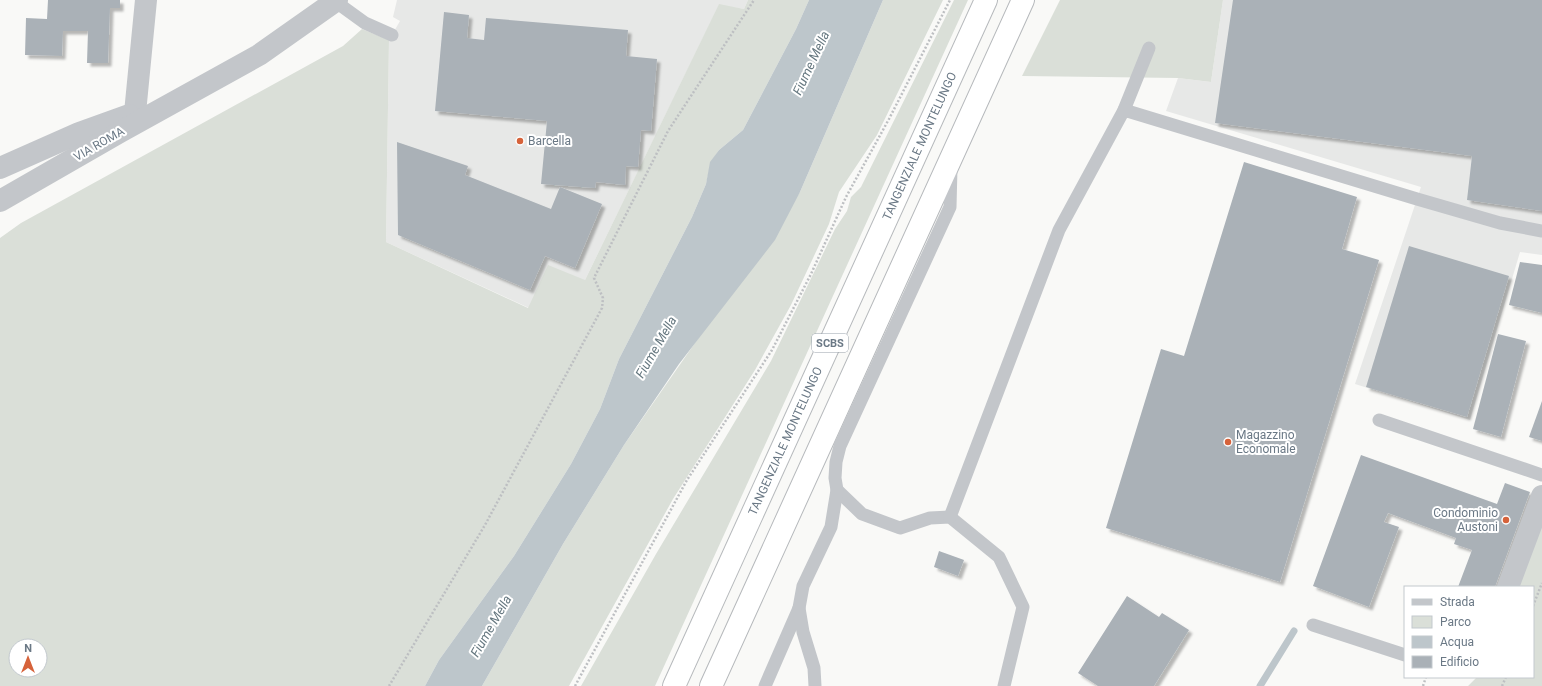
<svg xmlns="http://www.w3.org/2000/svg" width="1542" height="686" viewBox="0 0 1542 686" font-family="Roboto,sans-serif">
<defs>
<filter id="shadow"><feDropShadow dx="3.5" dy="3.5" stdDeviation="1" flood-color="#0004"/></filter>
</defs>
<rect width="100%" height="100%" fill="#f9f9f7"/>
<g fill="#e7e8e7">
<path d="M397,0H748L744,9L719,5L585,280L529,308L386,242L389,40L400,21L393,17Z"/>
<path d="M1223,0H1542V255L1520,252L1470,420L1355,384L1421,187L1166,111L1178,78L1211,82Z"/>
</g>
<g fill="#dadfd8" fill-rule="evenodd">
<path d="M748,0H809L796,29L743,130L719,150L711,162L706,184L692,217L619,359L600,409L571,464L514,556L439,660L425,686H0V238L21,223L343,46L362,29L389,40L386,242L528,308L548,265L585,280L719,4L744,9ZM16,646H40V670H16Z"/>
<path d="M883,0H943L877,135L839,192L829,224L791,305L755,370L673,499L569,686H482L563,544L624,445L800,192Z"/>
<path d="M954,0H968L655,686H581L656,554L771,361L835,229L847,211L851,197L861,187Z"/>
<path d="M1060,0H1223L1211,82L1178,78L1022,76Z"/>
<path d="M1542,512V686H1468L1477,677H1533V587H1513Z"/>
</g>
<path fill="#bdc6cb" d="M809,0H883L800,192L775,240L679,364L624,445L563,544L482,686H425L439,660L514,556L571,464L600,409L619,359L692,217L706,184L710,162L719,150L743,130L796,29Z"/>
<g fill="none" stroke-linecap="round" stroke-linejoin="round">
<path stroke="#bdc6cb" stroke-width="7" d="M1260,686L1294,631"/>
</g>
<g fill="#aab1b7" filter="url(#shadow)">
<path d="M48,0H120V8H110L108,63H87L88,31H63L62,56L25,55L26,18L47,19Z"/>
<path d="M1233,0H1542V211L1467,200L1472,156L1215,123Z"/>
<path d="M444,12L469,15L467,38L484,40L486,18L628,30L626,56L657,59L651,131L641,130L638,167L626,166L625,185L596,182L595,188L541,184L547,121L435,111Z"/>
<path d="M397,142L468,166L465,175L551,209L560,187L602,204L575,268L545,256L530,290L398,235Z"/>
<path d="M1244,162L1357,197L1342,249L1379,260L1280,582L1106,528L1161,349L1184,356Z"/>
<path d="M1409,246L1509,276L1467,417L1366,387Z"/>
<path d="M1520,262L1542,265V313L1509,305Z"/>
<path d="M1498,334L1526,341L1501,437L1473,429Z"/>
<path d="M1542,401V441L1529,437Z"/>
<path d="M1361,455L1497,504L1505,483L1530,492L1495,587H1458L1472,550L1454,544L1456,538L1388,513L1384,522L1399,527L1369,607L1313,586Z"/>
<path d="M939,551L964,560L958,576L934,567Z"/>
<path d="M1127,596L1159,617L1162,613L1189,630L1154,686H1098L1078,673Z"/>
</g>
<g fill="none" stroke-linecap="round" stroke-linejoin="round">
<g stroke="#b6b9bc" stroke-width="24">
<g id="trunk">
<path id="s1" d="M674,686L986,0"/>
<path d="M711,686L1023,0"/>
</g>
</g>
<g stroke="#bdbfc2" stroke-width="2.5" stroke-dasharray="2 2" stroke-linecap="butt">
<path d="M1533,606L1542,583"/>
<path d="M389,686L485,525L602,308L603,298L594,278L668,131L754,0"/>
<path d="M575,686L687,480L772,350L811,274L846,197L889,119L950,0"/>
<path d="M1423,686L1426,677"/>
<path d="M1502,686L1506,677"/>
</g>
<g stroke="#c3c6ca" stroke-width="13">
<path d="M336,2L365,23L392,35"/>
<path d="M1124,110L1149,48"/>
<path d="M1379,420L1542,475"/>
<path d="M837,490L862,514L900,528L930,518L950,517L999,557L1023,607L1004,686"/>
<path d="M950,517L1059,230L1124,110L1417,199L1500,223L1542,231"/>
<path d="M1313,625L1405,655"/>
<path d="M765,686L799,608"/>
<path d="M815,686L814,668L803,632L799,608L803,586L831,527L837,490L835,478L836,462L840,446L950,207L951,167"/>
</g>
<g stroke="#c3c6ca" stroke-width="22">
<path d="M135,113L146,0"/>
<path d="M1508,587L1542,496"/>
</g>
<g stroke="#c3c6ca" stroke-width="22">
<path d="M0,168L79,133L129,115"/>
<path d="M0,201L120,132L259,55L337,0"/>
</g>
<use href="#trunk" stroke="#fff" stroke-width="22"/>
</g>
<g fill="#d6623a" stroke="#fff" stroke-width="1.5">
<circle cx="520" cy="141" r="4"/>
<circle cx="1228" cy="442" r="4"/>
<circle cx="1506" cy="520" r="4"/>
</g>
<g text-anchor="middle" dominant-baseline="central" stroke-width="4" stroke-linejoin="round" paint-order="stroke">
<rect fill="#fff" stroke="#97a0aa" stroke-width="1" x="812" y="334" width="36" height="18" rx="3"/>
<g font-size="11" font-weight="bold" fill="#6a7885">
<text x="830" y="343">SCBS</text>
</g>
<g font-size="12" fill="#6a7885" stroke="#fff" text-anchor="start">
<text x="528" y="141">Barcella</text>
<text x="1236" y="435">Magazzino<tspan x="1236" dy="14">Economale</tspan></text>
<text x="1498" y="513" text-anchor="end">Condominio<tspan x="1498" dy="14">Austoni</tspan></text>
</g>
<g font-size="12" fill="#6a7885" stroke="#fff">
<text transform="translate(99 144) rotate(-30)">VIA ROMA</text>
<text stroke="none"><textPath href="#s1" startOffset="593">TANGENZIALE MONTELUNGO</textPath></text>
<text stroke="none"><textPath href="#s1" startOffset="269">TANGENZIALE MONTELUNGO</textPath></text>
</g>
<g font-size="13" font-style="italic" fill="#667880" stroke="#fff">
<text transform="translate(811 63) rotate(-65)">Fiume Mella</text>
<text transform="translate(656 347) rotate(-60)">Fiume Mella</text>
<text transform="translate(491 626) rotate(-60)">Fiume Mella</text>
</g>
</g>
<rect x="1404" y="586" width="130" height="92" fill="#ffffff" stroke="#c3c9ce"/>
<rect x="1412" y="599" width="20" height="6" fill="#c3c6ca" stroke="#c3c9ce"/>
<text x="1440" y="606" font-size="12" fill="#6a7885">Strada</text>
<rect x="1412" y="616" width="20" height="12" fill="#dadfd8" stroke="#c3c9ce"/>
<text x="1440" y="626" font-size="12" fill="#6a7885">Parco</text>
<rect x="1412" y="636" width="20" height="12" fill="#bdc6cb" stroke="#c3c9ce"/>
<text x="1440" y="646" font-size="12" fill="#6a7885">Acqua</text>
<rect x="1412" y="656" width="20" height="12" fill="#aab1b7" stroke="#c3c9ce"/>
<text x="1440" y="666" font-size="12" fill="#6a7885">Edificio</text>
<g transform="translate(28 658)"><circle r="19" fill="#ffffff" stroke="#c3c9ce"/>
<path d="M0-3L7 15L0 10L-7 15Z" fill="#d6623a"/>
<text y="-6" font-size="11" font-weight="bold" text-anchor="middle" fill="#6a7885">N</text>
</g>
</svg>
